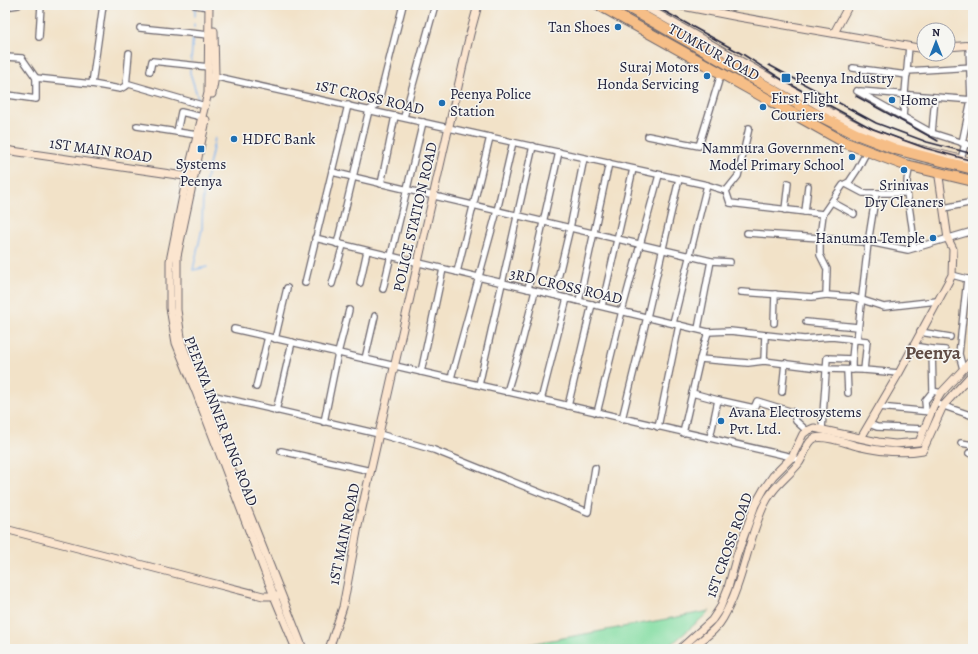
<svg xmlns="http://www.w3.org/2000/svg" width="978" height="654" viewBox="0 0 978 654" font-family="Alegreya,serif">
<rect width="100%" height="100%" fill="#f6f6f2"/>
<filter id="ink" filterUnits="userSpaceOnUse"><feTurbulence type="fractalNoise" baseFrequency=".025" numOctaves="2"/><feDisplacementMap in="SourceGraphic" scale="8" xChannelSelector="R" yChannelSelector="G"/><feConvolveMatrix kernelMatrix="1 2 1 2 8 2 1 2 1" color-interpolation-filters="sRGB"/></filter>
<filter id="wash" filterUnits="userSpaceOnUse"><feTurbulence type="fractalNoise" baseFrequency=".012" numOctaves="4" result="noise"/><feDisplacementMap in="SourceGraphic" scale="16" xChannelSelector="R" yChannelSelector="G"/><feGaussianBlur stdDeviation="0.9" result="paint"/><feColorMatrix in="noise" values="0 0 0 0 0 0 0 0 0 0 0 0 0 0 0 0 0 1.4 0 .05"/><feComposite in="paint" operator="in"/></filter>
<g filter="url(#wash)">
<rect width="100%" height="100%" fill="#f2e2c8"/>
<path fill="#83dda2" stroke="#52806e" d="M710,611L666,649H503Z"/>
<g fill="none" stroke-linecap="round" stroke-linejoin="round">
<g stroke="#7fb3ed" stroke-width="1.5">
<path d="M195,8V16"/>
<path d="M194,27V24"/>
<path d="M191,61L193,35"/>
<path d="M190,69V73L198,98L197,101"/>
<path d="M207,267L193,270L202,229L203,193L215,138"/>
</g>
</g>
</g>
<g filter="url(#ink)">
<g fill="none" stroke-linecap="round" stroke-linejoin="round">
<g stroke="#6b656c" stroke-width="8">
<g id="street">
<path d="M103,5L92,84L120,89L129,84L205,106"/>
<path d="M195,5L209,7"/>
<path d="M5,7L18,5"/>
<path d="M140,28L209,35"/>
<path d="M39,37L41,5"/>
<path d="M5,57L22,58L36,78V99L8,95"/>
<path d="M853,68L907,75"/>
<path d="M150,71L152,61L209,67"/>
<path d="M907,71L973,67"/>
<path d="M213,76L707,185L726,191"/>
<path d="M36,78L92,84"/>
<path d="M126,86L129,53"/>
<path d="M857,91L932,133L973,146"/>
<path d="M860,91L973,100"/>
<path d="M404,117L435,5"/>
<path d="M903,117L909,46"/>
<path d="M137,126L197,135"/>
<path d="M749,128L738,176L726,191L730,203L823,214"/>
<path d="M177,132L181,112L202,117"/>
<path d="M932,133L935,97"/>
<path d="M648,136L699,146L720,77"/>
<path d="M962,143L971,100L969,45"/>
<path d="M961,159L965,144"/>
<path d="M909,170C904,188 909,202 911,220C913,229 913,239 914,248"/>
<path d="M332,172L711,261L730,262"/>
<path d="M381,184L395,116"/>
<path d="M846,184L863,193H906"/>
<path d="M832,202L854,214"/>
<path d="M944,208L973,202"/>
<path d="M785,210L788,183"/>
<path d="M805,212L808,186"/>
<path d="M747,233L820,238L823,214L843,185L849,182L857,170L865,155"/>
<path d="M315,238L708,332L730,331L804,339L832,337L867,341L864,370L899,373"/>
<path d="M337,244L369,110L378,104L403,5"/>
<path d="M457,272L490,137"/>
<path d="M952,275L967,279H973"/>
<path d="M305,283L348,105"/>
<path d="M360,283L367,251"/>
<path d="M332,284L343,245"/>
<path d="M383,289L423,122"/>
<path d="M528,289L559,152"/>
<path d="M741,292L812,297L826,295L827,269L820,255V238L874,243L908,250L973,231"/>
<path d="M554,295L570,228L584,158"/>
<path d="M826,295L853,297L884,307L937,301"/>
<path d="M579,301L609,163"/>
<path d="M602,306L633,169"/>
<path d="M806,322L858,327"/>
<path d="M673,323L707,185"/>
<path d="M774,323L775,294"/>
<path d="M234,329C420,371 606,415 792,457L800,461"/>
<path d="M698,329L711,261"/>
<path d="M920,332L950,337"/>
<path d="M275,339L287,288"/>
<path d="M857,340L868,243L876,193"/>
<path d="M913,346L932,349L933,391L941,393"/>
<path d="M932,349L945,350"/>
<path d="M365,359L375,316"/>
<path d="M700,359L748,363L764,361L827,369L864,370"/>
<path d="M852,359L854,339"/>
<path d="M764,361L765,335"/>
<path d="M963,369L959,354L967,279"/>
<path d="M847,370L848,393"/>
<path d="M421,372L443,269"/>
<path d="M451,378L497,211L513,142"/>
<path d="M479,385L533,146"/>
<path d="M256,387L268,337"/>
<path d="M507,392L522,342L535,291"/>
<path d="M782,392L785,363"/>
<path d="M202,393L379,434L434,450L588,512L595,468"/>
<path d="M692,393L718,400"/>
<path d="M541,400L567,298"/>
<path d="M935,403L973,416"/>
<path d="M568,406L592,304"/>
<path d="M879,407L931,412"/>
<path d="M276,411L292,342"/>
<path d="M926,411L925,401L933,391"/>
<path d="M597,413L622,311L659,175"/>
<path d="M622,419L647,317L679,179"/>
<path d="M324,422L338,353L349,310"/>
<path d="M869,424L877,427L924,429"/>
<path d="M658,427L679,325"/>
<path d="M822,429L827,358L852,359V370"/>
<path d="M683,433L700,359L708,332"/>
<path d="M710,438L718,400L754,408L757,401L793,412L796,421L807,431"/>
<path d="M961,443L973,445"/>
<path d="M281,451L371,471"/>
<path d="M969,453L973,455"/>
</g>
</g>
<g stroke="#6b656c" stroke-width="9">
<g id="secondary">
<path d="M209,5L208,93L187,176L170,261V308L176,343L196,392L274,596L296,649"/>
<path d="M642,5L830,112L861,128L896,142L916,148L973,162"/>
<path d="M677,5L739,17L924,49"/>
<path d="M834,33L849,5"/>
<path d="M948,47L973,45"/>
<path d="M212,94L215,76L214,31"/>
<path d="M206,120L177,256V310L182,344L303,649"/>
<path d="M5,150L191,177"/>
<path d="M861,438L899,373L952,275L953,249L948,239L939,177"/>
<path d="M5,529L208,582L263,596H276"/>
<path d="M329,649L343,607L358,526L470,34L478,5"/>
<path d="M680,649L712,620L720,608L728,588L737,555L755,505L764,489L773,476L792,457L803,434L807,431L814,428L878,442L895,444L919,442L935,403L941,393L973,359"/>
<path d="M691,649C702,639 716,631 723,618C743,583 747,543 763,507C772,487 786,479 799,463C804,456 807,441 815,438C826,435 846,443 857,446C878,451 901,454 923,450L943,406L973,373"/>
</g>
</g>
<g stroke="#6b656c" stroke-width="12">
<g id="highway">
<path d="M599,5L846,143L902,164L973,181"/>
<path d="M624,5L812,112L856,134L895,149L973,169"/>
</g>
</g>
<use href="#street" stroke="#fff" stroke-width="5.5"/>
<use href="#secondary" stroke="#fbe5cf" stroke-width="7"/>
<use href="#highway" stroke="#f6be87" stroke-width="10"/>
<g stroke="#22223b" stroke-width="1.5">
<path d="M653,5L744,55L786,82L873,129L925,148L973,161"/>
<path d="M769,65L876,123L927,142L973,154"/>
<path d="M856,96L938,141"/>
</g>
</g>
</g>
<g fill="#1f6fb2" stroke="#f6f6f2" stroke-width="1.5">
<circle cx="618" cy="27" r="4"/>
<circle cx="707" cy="76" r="4"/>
<rect x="781" y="73" width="10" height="10" rx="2"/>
<circle cx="892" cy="100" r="4"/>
<circle cx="442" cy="103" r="4"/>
<circle cx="763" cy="107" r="4"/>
<circle cx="234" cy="139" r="4"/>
<rect x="197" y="145" width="8" height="8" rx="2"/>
<circle cx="852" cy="157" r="4"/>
<circle cx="904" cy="170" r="4"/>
<circle cx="933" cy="238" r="4"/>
<circle cx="721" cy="421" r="4"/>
</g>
<g text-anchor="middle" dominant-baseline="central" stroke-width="3" stroke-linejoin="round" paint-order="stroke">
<g font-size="15" fill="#22223b" stroke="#f6f6f2" text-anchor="start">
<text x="610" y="27" text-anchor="end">Tan Shoes</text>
<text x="699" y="67" text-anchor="end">Suraj Motors<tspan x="699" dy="17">Honda Servicing</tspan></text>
<text x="795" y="78">Peenya Industry</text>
<text x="450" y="94">Peenya Police<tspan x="450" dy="17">Station</tspan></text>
<text x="771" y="98">First Flight<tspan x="771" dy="17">Couriers</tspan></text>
<text x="900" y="100">Home</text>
<text x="242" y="139">HDFC Bank</text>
<text x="844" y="148" text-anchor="end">Nammura Government<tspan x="844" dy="17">Model Primary School</tspan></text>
<text x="201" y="164" text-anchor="middle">Systems<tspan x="201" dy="17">Peenya</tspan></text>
<text x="904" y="185" text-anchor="middle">Srinivas<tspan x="904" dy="17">Dry Cleaners</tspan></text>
<text x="925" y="238" text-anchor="end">Hanuman Temple</text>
<text x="729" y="412">Avana Electrosystems<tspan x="729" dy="17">Pvt. Ltd.</tspan></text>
</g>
<g font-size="15" fill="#22223b" stroke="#f6f6f2">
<text transform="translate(714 52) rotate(29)">TUMKUR ROAD</text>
<text transform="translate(370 97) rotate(13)">1ST CROSS ROAD</text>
<text transform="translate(101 150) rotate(8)">1ST MAIN ROAD</text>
<text transform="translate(415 217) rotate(-77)">POLICE STATION ROAD</text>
<text transform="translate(566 286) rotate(13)">3RD CROSS ROAD</text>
<text transform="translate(221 421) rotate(69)">PEENYA INNER RING ROAD</text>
<text transform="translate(344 534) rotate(-78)">1ST MAIN ROAD</text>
<text transform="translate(729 545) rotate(-70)">1ST CROSS ROAD</text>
</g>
<g font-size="19" font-weight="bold" fill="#5f4c45" stroke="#f6f6f2">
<text x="933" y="353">Peenya</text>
</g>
</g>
<rect width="978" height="654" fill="none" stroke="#f6f6f2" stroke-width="20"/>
<g transform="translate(936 42)"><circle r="19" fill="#f6f6f2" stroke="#a1a1a9"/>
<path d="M0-3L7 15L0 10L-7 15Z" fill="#1f6fb2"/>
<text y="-6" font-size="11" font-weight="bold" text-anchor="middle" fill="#22223b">N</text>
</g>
</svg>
